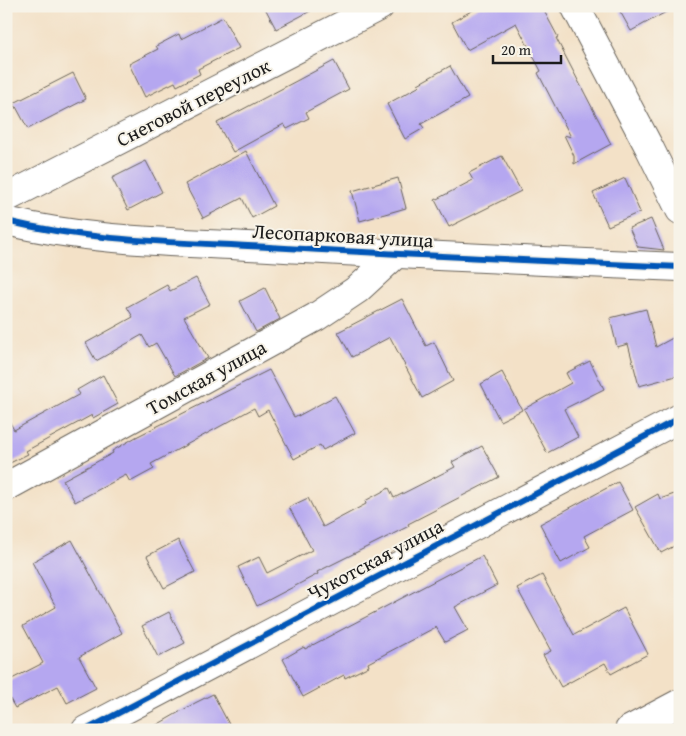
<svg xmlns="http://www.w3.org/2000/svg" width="686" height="736" viewBox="0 0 686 736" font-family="'Gentium Book Plus',serif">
<rect width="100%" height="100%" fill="#f7f3e8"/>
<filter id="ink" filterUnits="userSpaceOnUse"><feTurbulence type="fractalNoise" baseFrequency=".02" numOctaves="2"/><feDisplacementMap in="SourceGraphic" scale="10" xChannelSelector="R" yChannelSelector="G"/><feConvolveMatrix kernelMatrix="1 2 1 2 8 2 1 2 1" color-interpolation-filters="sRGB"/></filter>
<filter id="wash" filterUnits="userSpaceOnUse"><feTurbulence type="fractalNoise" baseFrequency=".0096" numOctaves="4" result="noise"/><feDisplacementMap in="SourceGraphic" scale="20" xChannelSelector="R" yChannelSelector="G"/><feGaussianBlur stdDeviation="1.12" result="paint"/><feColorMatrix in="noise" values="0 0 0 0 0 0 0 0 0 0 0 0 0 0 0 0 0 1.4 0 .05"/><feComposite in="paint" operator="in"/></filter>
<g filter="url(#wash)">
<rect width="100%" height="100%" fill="#f3e1c7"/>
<g id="blocks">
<g fill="#b5a7f0">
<path d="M264,6H320L276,29Z"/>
<path d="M480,6H548L543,9L558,37L556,38L611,144L574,164V156L564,135L571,137L538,73L541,71L516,23L467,50L452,22Z"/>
<path d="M617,6H677L631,31Z"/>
<path d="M223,17L239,48L198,69L200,74L177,86L175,82L145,97L129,64L158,49L156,46L179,34L181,39Z"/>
<path d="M334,61L349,89L306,112L309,118L287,129L284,124L233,152L217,123Z"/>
<path d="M450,66L468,98L421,124L424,128L405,139L387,104L420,86L418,84Z"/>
<path d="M73,73L86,99L28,129L14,103Z"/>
<path d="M246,151L274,206L252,218L242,198L203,218L185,184Z"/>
<path d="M502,156L521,191L449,227L435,200L473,180L469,173Z"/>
<path d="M146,161L162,192L128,210L112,178Z"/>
<path d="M398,178L406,208L360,221L352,191Z"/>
<path d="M625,178L640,212L608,226L593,193Z"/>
<path d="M651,219L664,250L638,247L629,228Z"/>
<path d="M196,278L210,304L184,317L208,358L175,376L156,343L149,347L142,335L96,361L86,343L133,317L127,307L167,285L170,291Z"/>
<path d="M265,288L280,319L256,332L240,301Z"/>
<path d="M402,299L426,346L434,342L453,381L422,398L390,337L352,357L338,332Z"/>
<path d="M646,309L656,347L680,334V375L639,386L628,344L617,347L610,318Z"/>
<path d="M590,361L604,389L564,409L578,437L547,453L524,409L571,383L566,373Z"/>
<path d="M269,370L294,417L298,415V416L335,396L355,433L323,450L320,445L294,459L268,410L258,416L254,408L151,464L154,469L130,482L126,475L75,502L63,480L113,453L112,451L136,437Z"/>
<path d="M502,372L522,410L500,421L481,384Z"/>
<path d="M103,375L118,404L93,418L92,415L26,451L28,454L6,465V415L14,430L80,394L77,390Z"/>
<path d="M482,446L499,477L408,524L409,526L317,572L318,574L257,606L238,567L259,557L267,573L312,550L289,507L308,498L323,527L366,504L365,501L389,488L394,498L455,467L452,462Z"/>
<path d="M618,482L633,510L584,536L590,547L561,563L540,524Z"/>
<path d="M680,492V543L661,553L635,507L658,494L660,499Z"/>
<path d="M72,540L122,633L79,657L96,688L67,703L58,686L15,708L6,692V682L43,663L23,626L56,607L32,562Z"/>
<path d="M178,540L195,572L164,588L147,556Z"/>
<path d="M482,556L497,585L455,607L468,630L445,642L436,627L368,663L369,666L345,678L344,675L303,697L283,659L304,647L305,649Z"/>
<path d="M542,575L574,635L624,608L648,654L611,674L605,663L561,687L543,655L551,651L517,588Z"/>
<path d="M169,612L185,643L158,657L142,626Z"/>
<path d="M213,694L232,730H148L195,703Z"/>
</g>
</g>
</g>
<g filter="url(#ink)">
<use href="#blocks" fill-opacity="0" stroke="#676158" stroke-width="1"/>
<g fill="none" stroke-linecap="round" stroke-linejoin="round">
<g stroke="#676158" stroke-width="30">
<g id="minor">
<path d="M575,6L650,149L680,210"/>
<path d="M6,198L380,6"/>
<path d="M6,221C92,242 181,242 269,247C406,255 543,261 680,267"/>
<path d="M6,487L316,317L358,289L396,254"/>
<path d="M86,730L680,418"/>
<path d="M629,730L680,703"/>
</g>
</g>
<use href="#minor" stroke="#fff" stroke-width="28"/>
<g stroke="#f7f3e8" stroke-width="9">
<g id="cycleway">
<path d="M6,221C92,242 181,242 269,247C406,255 543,261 680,267"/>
<path d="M86,730L680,418"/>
</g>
</g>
<use href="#cycleway" stroke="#0057b8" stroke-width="6"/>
</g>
</g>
<g text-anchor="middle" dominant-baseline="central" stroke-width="4" stroke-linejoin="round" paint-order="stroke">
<g font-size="20" fill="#1c1c1c" stroke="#f7f3e8">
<text transform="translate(193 102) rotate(-27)">Снеговой переулок</text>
<text transform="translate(343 235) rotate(3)">Лесопарковая улица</text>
<text transform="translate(206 377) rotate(-29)">Томская улица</text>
<text transform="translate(375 559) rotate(-28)">Чукотская улица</text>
</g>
</g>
<rect width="686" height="736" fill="none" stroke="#f7f3e8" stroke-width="25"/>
<path d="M493 55v8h68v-8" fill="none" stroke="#1c1c1c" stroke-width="2.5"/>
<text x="501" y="55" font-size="15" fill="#1c1c1c" stroke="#f7f3e8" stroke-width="4" paint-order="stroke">20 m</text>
</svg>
